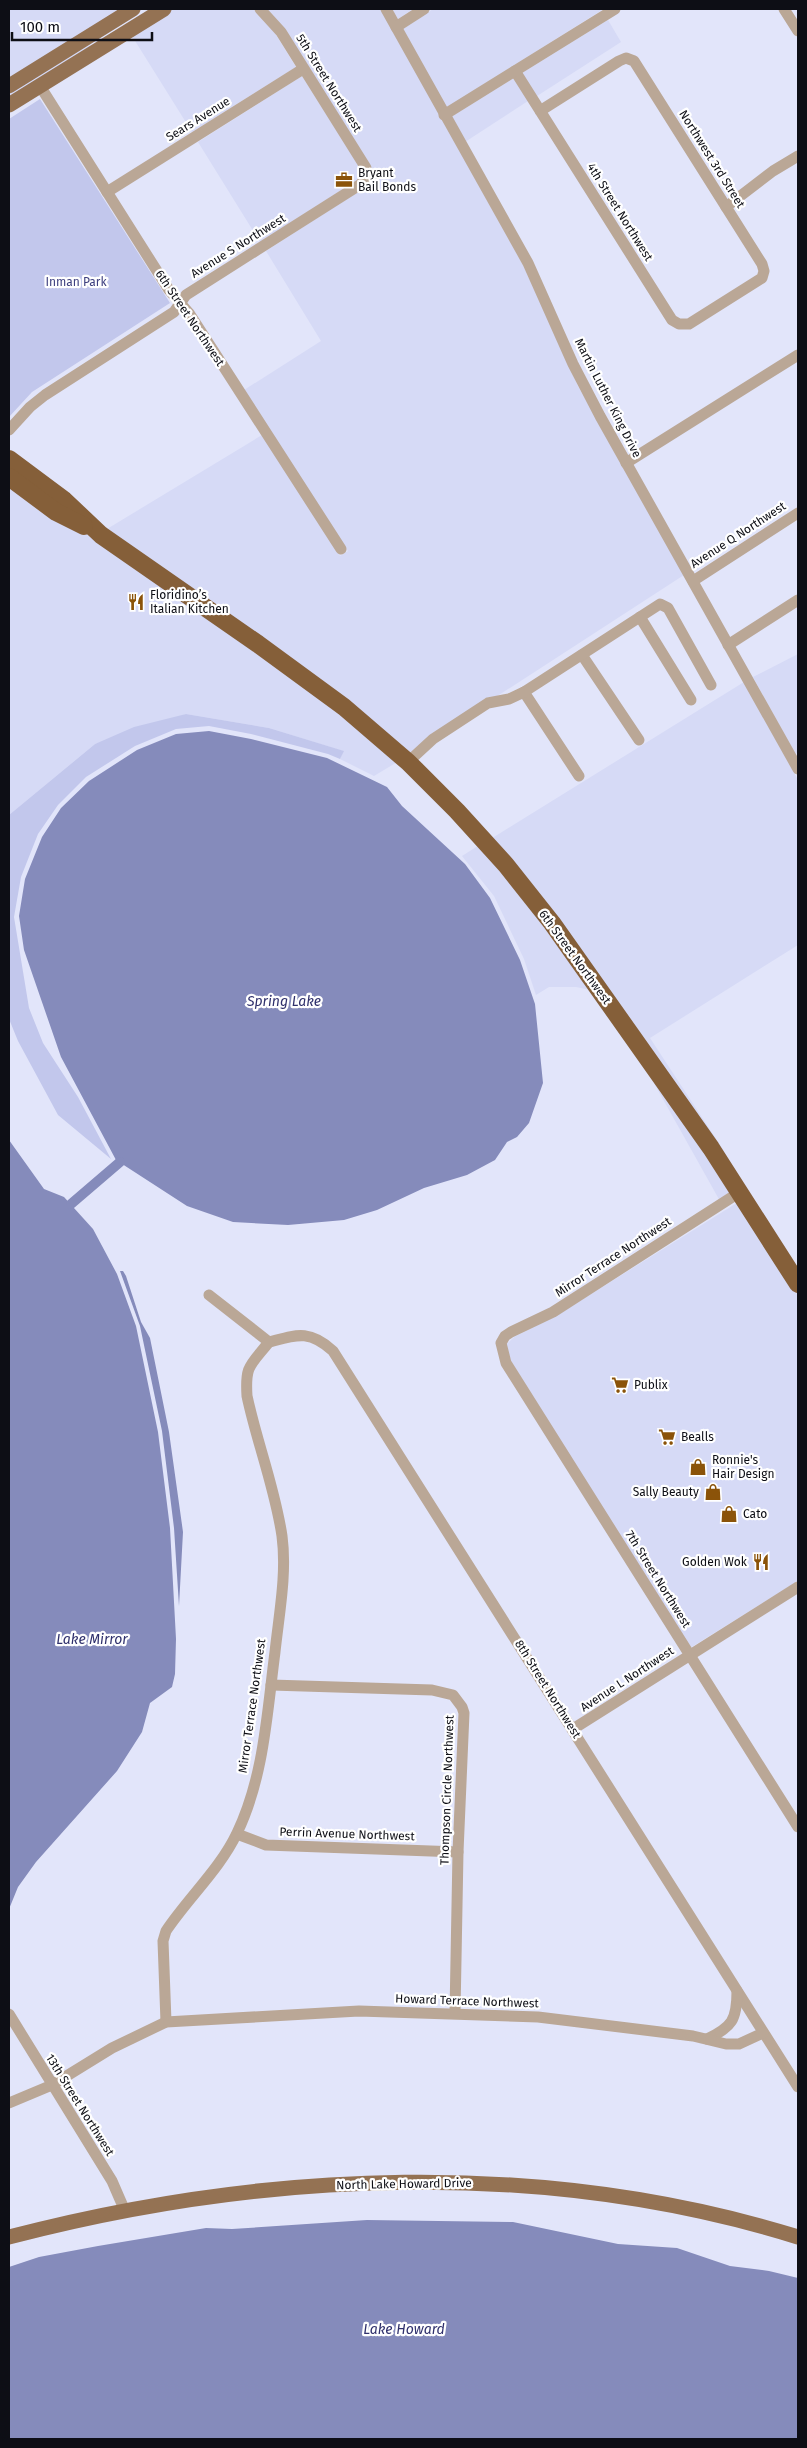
<svg xmlns="http://www.w3.org/2000/svg" width="807" height="2448" viewBox="0 0 807 2448" font-family="'Fira Sans',sans-serif">
<rect width="100%" height="100%" fill="#e2e5fa"/>
<g fill="#d6daf6">
<path d="M9,9H138L9,79Z"/>
<path d="M159,9H253L273,30L296,67L192,132L127,28Z"/>
<path d="M267,9H381L523,265L578,386L684,575L408,754L107,529L262,435L340,556L348,551L244,390L321,341L266,251L364,188L370,182L372,175Z"/>
<path d="M392,9H413L398,19Z"/>
<path d="M433,9H601L602,10L446,108L403,29Z"/>
<path d="M608,20L621,42L537,96L522,73Z"/>
<path d="M91,44L87,49L9,98V92Z"/>
<path d="M302,76L361,169V174L357,180L346,187L260,242L198,142Z"/>
<path d="M514,78L528,101L465,142L451,117Z"/>
<path d="M9,483L99,539L298,679L399,761L374,776L340,759L343,751L269,728L186,714L95,744L9,815Z"/>
<path d="M798,654V752L795,754L753,677Z"/>
<path d="M744,682L798,780V945L650,1038L722,1148L769,1228L489,840Z"/>
<path d="M481,844L502,868L591,990L576,987H549L536,995L524,959L494,896L462,856Z"/>
<path d="M636,1051L734,1192L720,1201Z"/>
<path d="M740,1201L798,1292V1581L690,1648L511,1361L506,1345L514,1337L556,1316Z"/>
</g>
<g fill="#c2c7ec">
<path d="M40,99L170,303L32,392L9,417V119Z"/>
<path d="M186,714L269,728L344,751L340,759L328,754L251,734L209,726L176,729L135,746L86,777L58,805L38,834L21,877L14,917L29,1008L43,1043L78,1097L111,1159L58,1115L18,1041L9,1019V815L95,744L134,727Z"/>
</g>
<g fill="#858bbb">
<path d="M209,731L251,739L327,758L387,787L402,806L465,864L490,898L520,960L535,1004L543,1083L529,1123L517,1137L507,1142L495,1160L467,1175L424,1188L377,1210L344,1220L288,1225L233,1222L187,1206L116,1160L61,1057L24,950L19,916L25,879L42,837L61,808L89,781L137,750L176,734Z"/>
<path d="M9,1140L44,1189L64,1197L93,1229L117,1274L136,1326L158,1432L170,1528L176,1639L175,1674L172,1687L150,1703L142,1732L117,1771L36,1862L18,1887L9,1909Z"/>
<path d="M120,1271H123L126,1276L141,1322L150,1338L169,1432L183,1532L179,1606L174,1528L162,1431L140,1326Z"/>
<path d="M367,2220L513,2222L618,2244L677,2248L730,2266L769,2271L798,2278V2439H9V2267L39,2257L98,2246L206,2228L232,2229Z"/>
</g>
<g fill="none" stroke-linecap="round" stroke-linejoin="round">
<path stroke="#858bbb" stroke-width="10" d="M71,1204L120,1162"/>
<g stroke="#baa796" stroke-width="11">
<path d="M386,9L528,263L573,364L600,416L798,769"/>
<path d="M784,9L798,31"/>
<path d="M396,27L424,9"/>
<path d="M515,71L672,320L679,324H689L762,278L764,271L762,264L634,61L626,58L619,61L540,111"/>
<path d="M40,86L169,290L189,313L341,549"/>
<path d="M444,115L615,9"/>
<path d="M107,192L303,69"/>
<path d="M726,207L773,171L798,156"/>
<path d="M9,430L30,407L45,395L174,312L186,295L361,184L366,176V168L281,32L260,9"/>
<path d="M626,463L798,355"/>
<path d="M693,581L798,513"/>
<path d="M640,617L691,700"/>
<path d="M728,645L798,600"/>
<path d="M582,655L639,740"/>
<path d="M524,692L579,776"/>
<path d="M408,762L433,739L488,703L509,699L524,692L660,604L668,608L711,685"/>
<path d="M740,1192L553,1312L511,1332L505,1336L501,1343L506,1363L798,1827"/>
<path d="M209,1295L269,1342"/>
<path d="M269,1342C296,1335 309,1329 333,1351L798,2087"/>
<path d="M271,1685L432,1690L453,1695L462,1707L464,1713L458,1852L455,2013"/>
<path d="M573,1729L798,1587"/>
<path d="M237,1834L266,1845L458,1852"/>
<path d="M9,2014L112,2181L125,2211"/>
<path d="M166,2022L163,1941L166,1931C188,1898 220,1869 237,1833C264,1777 267,1713 275,1652C279,1614 287,1574 282,1536C275,1488 257,1443 247,1396C245,1365 250,1366 269,1342"/>
<path d="M707,2039C732,2027 737,2020 737,1991"/>
<path d="M9,2103L52,2085L112,2048L166,2022L359,2011L538,2017L693,2036L726,2044H739L763,2033"/>
</g>
<g stroke="#947253" stroke-width="15">
<path d="M9,86L133,9"/>
<path d="M9,105L164,9"/>
<path d="M9,2237C266,2170 543,2158 798,2237"/>
</g>
<g stroke="#855f39" stroke-width="18">
<path d="M9,459L64,500L101,535L258,644L344,707L408,762L457,811L506,865L552,923L711,1148L798,1284"/>
<path d="M9,477L56,512L84,526"/>
</g>
</g>
<defs>
<g id="office-bare" transform="scale(1.35)"><path d="M-6-3h4V-5.5h4V-3h4V5H-6ZM-1-4.5V-3h2v-1.5ZM-6 0V1H6V0Z" fill="#8b5309" stroke="#fff" stroke-width="2.5" paint-order="stroke"/></g>
<g id="restaurant-bare" transform="scale(1.35)"><path d="M-5-6h1v4h1v-4h1v4h1v-4h1v5L-1.5 .5V6h-2V.5L-5-1ZM5-6V6H3V1.5H1.5Q1.5-4 5-6Z" fill="#8b5309" stroke="#fff" stroke-width="2.5" paint-order="stroke"/></g>
<g id="supermarket-bare" transform="scale(1.35)"><path d="M-6-5.5h2.5l.6 2H6L4.5 2H-2.5L-4.4-4H-6ZM-1.5 3.2a1.3 1.3 0 1 0 .1 0ZM3 3.2a1.3 1.3 0 1 0 .1 0Z" fill="#8b5309" stroke="#fff" stroke-width="2.5" paint-order="stroke"/></g>
<g id="shop-bare" transform="scale(1.35)"><path d="M-5-2.5h2.3a2.7 3.5 0 0 1 5.4 0H5L5.5 6h-11ZM-1.5-2.5h3a1.5 2.3 0 0 0-3 0Z" fill="#8b5309" stroke="#fff" stroke-width="2.5" paint-order="stroke"/></g>
</defs>
<g fill-rule="evenodd">
<use href="#office-bare" x="344" y="180"/>
<use href="#restaurant-bare" x="136" y="602"/>
<use href="#supermarket-bare" x="620" y="1385"/>
<use href="#supermarket-bare" x="667" y="1437"/>
<use href="#shop-bare" x="698" y="1467"/>
<use href="#shop-bare" x="713" y="1492"/>
<use href="#shop-bare" x="729" y="1514"/>
<use href="#restaurant-bare" x="761" y="1562"/>
</g>
<g text-anchor="middle" dominant-baseline="central" stroke-width="4.5" stroke-linejoin="round" paint-order="stroke">
<g font-size="12" fill="#0d0e15" stroke="#fff">
<text transform="translate(329 83) rotate(58)">5th Street Northwest</text>
<text transform="translate(198 119) rotate(-32)">Sears Avenue</text>
<text transform="translate(712 159) rotate(58)">Northwest 3rd Street</text>
<text transform="translate(620 212) rotate(58)">4th Street Northwest</text>
<text transform="translate(238 246) rotate(-32)">Avenue S Northwest</text>
<text transform="translate(190 318) rotate(56)">6th Street Northwest</text>
<text transform="translate(608 398) rotate(63)">Martin Luther King Drive</text>
<text transform="translate(738 535) rotate(-33)">Avenue Q Northwest</text>
<text transform="translate(575 957) rotate(54)">6th Street Northwest</text>
<text transform="translate(613 1257) rotate(-33)">Mirror Terrace Northwest</text>
<text transform="translate(658 1579) rotate(58)">7th Street Northwest</text>
<text transform="translate(627 1679) rotate(-33)">Avenue L Northwest</text>
<text transform="translate(548 1689) rotate(58)">8th Street Northwest</text>
<text transform="translate(252 1706) rotate(-82)">Mirror Terrace Northwest</text>
<text transform="translate(447 1790) rotate(-88)">Thompson Circle Northwest</text>
<text transform="translate(347 1834) rotate(2)">Perrin Avenue Northwest</text>
<text transform="translate(467 2001) rotate(2)">Howard Terrace Northwest</text>
<text transform="translate(80 2105) rotate(58)">13th Street Northwest</text>
<text transform="translate(404 2184) rotate(-1)">North Lake Howard Drive</text>
</g>
<g font-size="12" fill="#0d0e15" stroke="#fff" text-anchor="start">
<text x="358" y="173">Bryant<tspan x="358" dy="14">Bail Bonds</tspan></text>
<text x="150" y="595">Floridino’s<tspan x="150" dy="14">Italian Kitchen</tspan></text>
<text x="634" y="1385">Publix</text>
<text x="681" y="1437">Bealls</text>
<text x="712" y="1460">Ronnie's<tspan x="712" dy="14">Hair Design</tspan></text>
<text x="699" y="1492" text-anchor="end">Sally Beauty</text>
<text x="743" y="1514">Cato</text>
<text x="747" y="1562" text-anchor="end">Golden Wok</text>
</g>
<g font-size="12" fill="#3e407f" stroke="#fff">
<text x="76" y="282">Inman Park</text>
</g>
<g font-size="14" font-style="italic" fill="#2f306c" stroke="#fff">
<text x="284" y="1001">Spring Lake</text>
<text x="92" y="1639">Lake Mirror</text>
<text x="404" y="2329">Lake Howard</text>
</g>
</g>
<rect width="807" height="2448" fill="none" stroke="#0d0e15" stroke-width="20"/>
<path d="M12 32v8h140v-8" fill="none" stroke="#0d0e15" stroke-width="2.5"/>
<text x="20" y="32" font-size="15" fill="#0d0e15" stroke="#ffffff" stroke-width="4" paint-order="stroke">100 m</text>
</svg>
